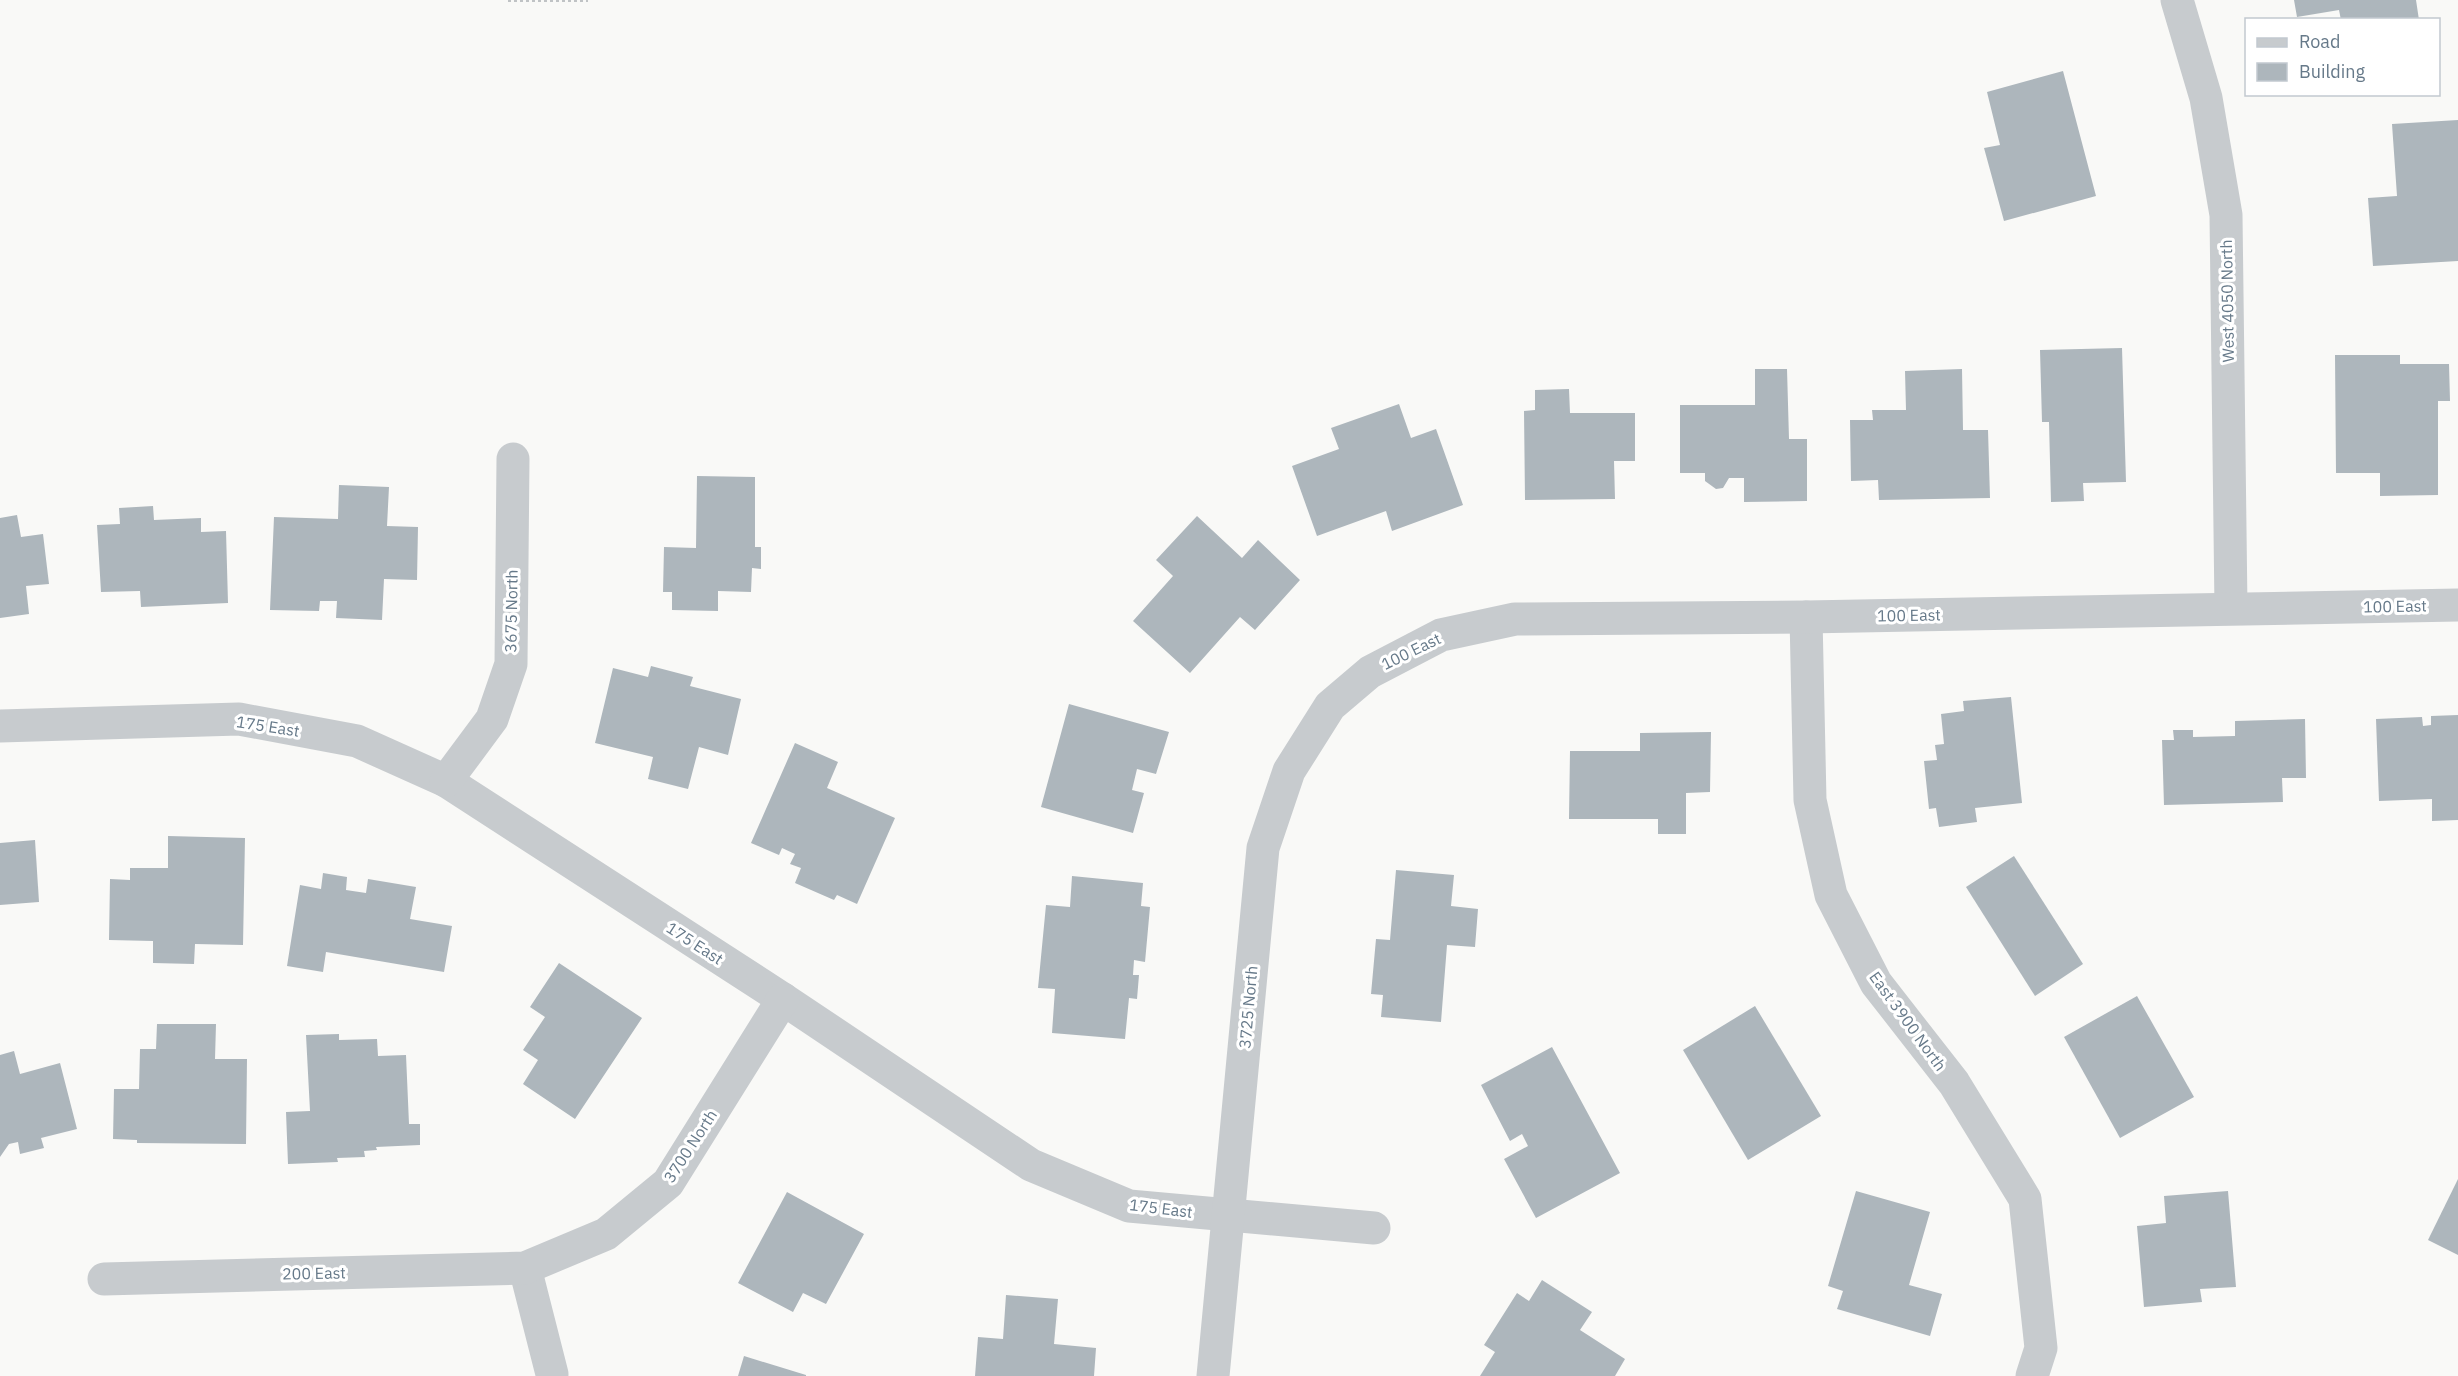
<svg xmlns="http://www.w3.org/2000/svg" width="2458" height="1376" viewBox="0 0 2458 1376" font-family="'IBM Plex Sans',sans-serif">
<rect width="100%" height="100%" fill="#f9f9f7"/>
<g fill="#adb6bc">
<path d="M2294,0H2416L2419,20H2341L2339,10L2297,17Z"/>
<path d="M2063,71L2096,196L2004,221L1984,148L2000,145L1987,92Z"/>
<path d="M2458,120V261L2373,266L2368,198L2397,196L2392,124Z"/>
<path d="M2122,348L2126,482L2083,483L2084,501L2051,502L2049,422H2042L2040,350Z"/>
<path d="M2335,355H2400V364H2449L2450,401H2438V495L2380,496V473H2336Z"/>
<path d="M1755,369H1787L1789,439H1807V501L1744,502V478H1729L1723,488L1716,489L1705,481V473H1680V405H1755Z"/>
<path d="M1962,369L1963,430H1988L1990,498L1879,500L1878,480L1851,481L1850,420H1873L1872,410H1906L1905,371Z"/>
<path d="M1569,389L1570,413H1635V461H1614L1615,499L1525,500L1524,411L1535,410V390Z"/>
<path d="M1399,404L1411,438L1436,429L1463,505L1392,531L1386,511L1317,536L1292,466L1339,449L1331,428Z"/>
<path d="M697,476L755,477V547H761V569L752,568L751,592L718,591V611L672,610V592H663L664,547L696,548Z"/>
<path d="M339,485L389,487L387,526L418,527L417,580L384,579L382,620L336,618L337,601H320L319,611L270,610L274,517L338,519Z"/>
<path d="M153,506L154,520L201,518V532L226,531L228,603L141,607L140,591L101,592L97,525L120,524L119,508Z"/>
<path d="M17,515L21,537L43,534L49,584L26,586L29,614L0,618V518Z"/>
<path d="M1197,516L1242,558L1258,540L1300,580L1255,630L1240,617L1190,673L1133,621L1173,576L1156,560Z"/>
<path d="M651,666L693,677L690,686L741,699L728,755L699,747L688,789L648,779L653,757L595,743L613,668L648,677Z"/>
<path d="M2011,697L2022,803L1975,808L1977,822L1939,827L1936,808L1929,809L1924,761L1937,760L1935,745L1944,744L1941,714L1964,711L1963,701Z"/>
<path d="M1069,704L1169,732L1156,774L1137,769L1132,790L1144,793L1133,833L1041,807Z"/>
<path d="M2458,715V820L2432,821V799L2379,801L2376,719L2422,717L2423,726L2431,725V716Z"/>
<path d="M2305,719L2306,778H2282L2283,802L2164,805L2162,740H2174L2173,730H2193V737L2235,736V721Z"/>
<path d="M1711,732L1710,792L1686,793V834H1658V819H1569L1570,751H1640V733Z"/>
<path d="M795,743L838,762L827,788L895,818L857,904L837,895L834,900L795,883L801,868L790,864L795,854L782,848L779,855L751,843Z"/>
<path d="M168,836L245,838L243,945L195,944L194,964L153,963V941L109,940L110,879L130,880V868H168Z"/>
<path d="M35,840L39,902L0,905V843Z"/>
<path d="M2014,856L2083,964L2035,996L1966,887Z"/>
<path d="M1396,870L1454,875L1451,906L1478,909L1475,947L1447,945L1441,1022L1381,1017L1383,995L1371,994L1376,939L1390,940Z"/>
<path d="M323,873L347,877L346,890L366,893L368,879L416,887L410,919L452,926L444,972L326,952L323,972L287,966L300,885L321,889Z"/>
<path d="M1072,876L1143,883L1141,906L1150,907L1145,962L1134,960L1133,975H1139L1137,999L1129,998L1125,1039L1052,1033L1055,989L1038,988L1046,905L1070,907Z"/>
<path d="M559,963L642,1018L575,1119L523,1084L538,1060L523,1050L545,1017L530,1007Z"/>
<path d="M2137,996L2194,1097L2120,1138L2064,1037Z"/>
<path d="M1755,1006L1821,1116L1748,1160L1683,1050Z"/>
<path d="M157,1024H216L215,1059H247L246,1144L137,1143V1140L113,1139L114,1089H139L140,1049H156Z"/>
<path d="M339,1034V1040L377,1039L378,1056L406,1055L409,1124H420V1145L376,1147L377,1150L364,1151L365,1157L337,1158L338,1162L288,1164L286,1112L310,1111L306,1035Z"/>
<path d="M1552,1047L1620,1173L1536,1218L1504,1159L1528,1146L1522,1134L1510,1141L1481,1085Z"/>
<path d="M14,1051L20,1074L60,1063L77,1129L41,1138L44,1148L20,1154L18,1142L9,1144L0,1157V1055Z"/>
<path d="M2458,1179V1255L2428,1240Z"/>
<path d="M1856,1191L1930,1212L1909,1285L1942,1294L1930,1336L1837,1309L1843,1291L1828,1286Z"/>
<path d="M2228,1191L2236,1287L2200,1289L2202,1302L2144,1307L2137,1226L2166,1223L2164,1196Z"/>
<path d="M787,1192L864,1234L826,1304L803,1293L793,1312L738,1283Z"/>
<path d="M1542,1280L1592,1312L1580,1330L1625,1359L1615,1376H1480L1495,1352L1484,1345L1517,1293L1529,1301Z"/>
<path d="M1006,1295L1058,1299L1054,1344L1096,1348L1094,1376H975L978,1337L1003,1339Z"/>
<path d="M744,1356L806,1375V1376H738Z"/>
</g>
<g fill="none" stroke-linecap="round" stroke-linejoin="round">
<path stroke="#c0c3c5" stroke-width="4" stroke-dasharray="3 3" stroke-linecap="butt" d="M508,0H588"/>
<g stroke="#c7cbce" stroke-width="33">
<path d="M2177,0L2206,98L2226,215L2231,608"/>
<path d="M1806,617L1810,800L1831,895L1876,983L1954,1083L2025,1199L2041,1348L2032,1376"/>
<path d="M0,726L239,719L357,741L446,781L783,999L1031,1165L1129,1206L1374,1228"/>
<path d="M446,781L492,719L511,664L513,459"/>
<path d="M525,1268L552,1374"/>
<path d="M104,1279L525,1268L606,1234L668,1183L783,999"/>
<path d="M1213,1376L1263,848L1289,771L1330,706L1370,672L1441,635L1515,619L1806,617L2458,605"/>
</g>
</g>
<g text-anchor="middle" dominant-baseline="central" stroke-width="6" stroke-linejoin="round" paint-order="stroke">
<g font-size="16" fill="#667989" stroke="#fff">
<text transform="translate(2227 301) rotate(-91)">West 4050 North</text>
<text transform="translate(2395 606) rotate(-1)">100 East</text>
<text transform="translate(511 611) rotate(-89)">3675 North</text>
<text transform="translate(1909 615) rotate(-1)">100 East</text>
<text transform="translate(1411 651) rotate(-26)">100 East</text>
<text transform="translate(268 726) rotate(9)">175 East</text>
<text transform="translate(695 943) rotate(33)">175 East</text>
<text transform="translate(1248 1007) rotate(-85)">3725 North</text>
<text transform="translate(1908 1021) rotate(54)">East 3900 North</text>
<text transform="translate(690 1146) rotate(-57)">3700 North</text>
<text transform="translate(1161 1208) rotate(7)">175 East</text>
<text transform="translate(314 1273) rotate(-1)">200 East</text>
</g>
</g>
<rect x="2245" y="18" width="195" height="78" fill="#ffffff" stroke="#c2c9d0" stroke-width="1.5"/>
<rect x="2257" y="38" width="30" height="9" fill="#c7cbce" stroke="#c2c9d0" stroke-width="1.5"/>
<text x="2299" y="48" font-size="18" fill="#667989">Road</text>
<rect x="2257" y="63" width="30" height="18" fill="#adb6bc" stroke="#c2c9d0" stroke-width="1.5"/>
<text x="2299" y="78" font-size="18" fill="#667989">Building</text>
</svg>
